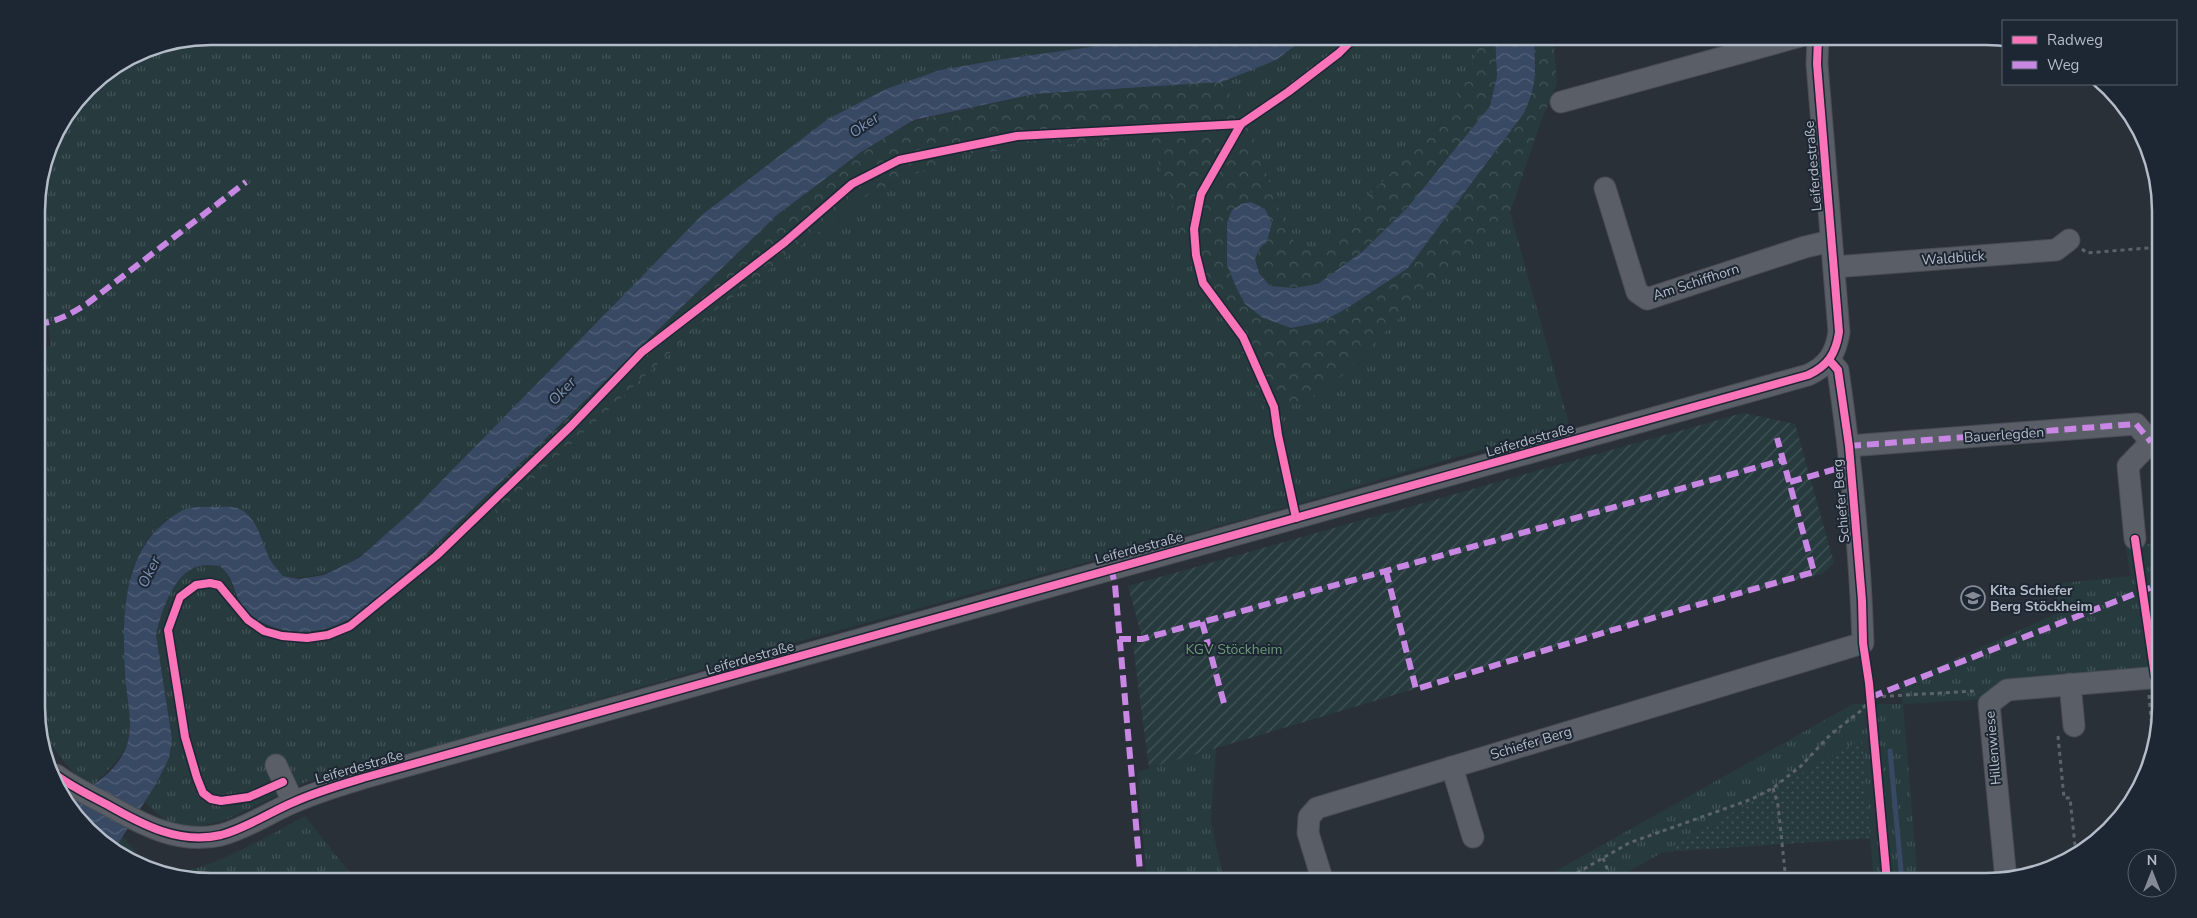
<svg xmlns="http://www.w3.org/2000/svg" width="2197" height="918" viewBox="0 0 2197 918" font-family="'Nunito Sans',sans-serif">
<defs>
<pattern id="grass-tufts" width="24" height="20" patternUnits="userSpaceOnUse" patternTransform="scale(1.25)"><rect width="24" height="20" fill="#273a3e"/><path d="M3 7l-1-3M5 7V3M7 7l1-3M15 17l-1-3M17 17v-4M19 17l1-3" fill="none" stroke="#445559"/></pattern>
<pattern id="forest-crowns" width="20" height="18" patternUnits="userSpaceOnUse" patternTransform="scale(1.25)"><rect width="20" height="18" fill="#273a3e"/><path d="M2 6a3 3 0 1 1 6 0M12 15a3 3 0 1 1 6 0" fill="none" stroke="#445559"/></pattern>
<pattern id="park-dots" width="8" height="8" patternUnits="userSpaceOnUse" patternTransform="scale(1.25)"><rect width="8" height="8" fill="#273a3e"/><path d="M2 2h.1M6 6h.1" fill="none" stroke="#445559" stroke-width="1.8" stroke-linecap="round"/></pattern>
<pattern id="garden-furrows" width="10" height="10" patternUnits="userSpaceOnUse" patternTransform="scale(1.25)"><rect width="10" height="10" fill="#273a3e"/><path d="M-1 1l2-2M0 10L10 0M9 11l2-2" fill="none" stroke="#445559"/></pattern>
<pattern id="water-waves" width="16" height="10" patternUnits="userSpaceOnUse" patternTransform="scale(1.25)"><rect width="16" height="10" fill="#384963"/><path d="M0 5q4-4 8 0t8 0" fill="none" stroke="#526178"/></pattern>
</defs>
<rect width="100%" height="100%" fill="#2a3038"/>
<g fill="url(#grass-tufts)">
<path d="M211,36H1170L1003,59L940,70L411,512C373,546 338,585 283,576L270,560L252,518L237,508L185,509L165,520L145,542L131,573L126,604L125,675L130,716L128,742L121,756L92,787C68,772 51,746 38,721L37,357L51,345L45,307L44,171L54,133L95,80L144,49Z"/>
<path d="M1308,36H1479L1476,56L1446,119L1366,198L1325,245L1299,251L1284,224L1249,124L1222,82L1276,60Z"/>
<path d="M1150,136L1199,286L1237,339L1265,410L1428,289L1510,212L1569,424L1284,508L811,638L426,749L308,781L223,821L183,829L165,820L144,802L156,784L172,739L156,635C161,612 174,571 200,566C206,564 214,566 220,566L229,577L236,597L374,604L498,483L496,514L718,308L868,195L958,155Z"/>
<path d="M2160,543L2161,691L2141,690L1903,704L1918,881H1874L1870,838L1663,852L1612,881H1538L1853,704H1903L1899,684L2060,612L2054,584L2130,576L2126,546Z"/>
<path d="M1216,748L1211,821L1224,882H1147L1137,772Z"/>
<path d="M305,816L357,882H211L144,869L116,847L122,836C134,850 151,871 171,872C204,874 274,833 305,816Z"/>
</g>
<path fill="url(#forest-crowns)" d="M1479,36H1495L1497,76L1490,106L1408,207L1363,251L1318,284L1294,288L1270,286L1259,273L1255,259L1260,248L1267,241L1227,223V265L1236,287L1291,328L1322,322L1349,307L1408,268L1524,113L1536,71L1533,36H1553L1557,84L1541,121L1510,212L1428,289L1342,376L1304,402L1265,410L1237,339L1199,286L1150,136L958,155L868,195L718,308L495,515L498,483L777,215L861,152L914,121L1034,94L1222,82L1249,124L1284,224L1299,250L1325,245L1366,198L1446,119L1476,56Z"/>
<path fill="url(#park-dots)" d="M1862,739L1870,838L1663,852Z"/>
<path fill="url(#garden-furrows)" d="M1743,413L1795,424L1834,563L1822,574L1683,609L1149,768L1133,645L1143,641L1128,586Z"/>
<g fill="url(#water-waves)">
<path d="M1170,36H1308L1276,60L1222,82L1034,94L914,120L861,152L777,215L374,604C363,610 352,618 341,623C311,637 271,635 247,611C236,600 236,591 230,578C227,573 223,569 220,566C214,566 206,564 200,566C174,571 161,612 156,635L172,739L169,758L156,784L116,847L72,814L67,800C91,788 121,770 128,741C133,718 126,696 125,673C122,613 122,544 181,511C189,506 205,507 214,507C221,507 231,506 237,508C259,516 261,544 271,561C274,566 279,571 283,576L299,579L324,575L359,558L411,512L703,214L828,119L886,89L940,70L1003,59Z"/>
<path d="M1495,36H1533C1536,68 1538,83 1524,113L1408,268L1349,307L1322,322L1291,328L1263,318L1245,304L1236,287L1227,265V223L1232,210L1241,204L1251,202L1265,209L1272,223L1267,241L1260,248L1255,259L1259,273L1270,286L1294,288L1318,284L1363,251L1408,207L1490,106L1497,76Z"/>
</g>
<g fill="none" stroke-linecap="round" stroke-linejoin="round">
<path stroke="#384963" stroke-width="5" d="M1890,751L1902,881"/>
<g stroke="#484c53" stroke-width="23">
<g id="minor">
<path d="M1561,102L1801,36"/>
<path d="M1605,188L1637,292L1647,299L1805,247L1831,241"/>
<path d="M1834,267L2056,250L2069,240"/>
<path d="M1849,446L2136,424L2151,442L2128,466L2135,539"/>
<path d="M2070,684L2074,726"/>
<path d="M276,765L293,802"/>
<path d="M1452,767L1473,837"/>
<path d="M56,775C72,787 89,795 106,804C141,824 179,845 221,835C247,828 270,812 294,802C316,792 340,785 363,778L1808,375C1828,366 1836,353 1839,332L1817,64L1818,36"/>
<path d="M2006,880L1989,704L2007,690L2161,677"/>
<path d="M1323,882L1308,833L1309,817L1317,808L1863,643C1860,551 1851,460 1838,370L1830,361"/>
</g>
</g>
<g stroke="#5d636a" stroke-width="3" stroke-dasharray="4 4" stroke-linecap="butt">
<path d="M2082,249L2087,253L2159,247"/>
<path d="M2149,695L2153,744"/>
<path d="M2058,736L2064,798H2070L2076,855"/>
<path d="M1773,788L1778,805L1786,881"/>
<path d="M1603,858L1608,871L1609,881"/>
<path d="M1563,881L1629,843L1752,799L1773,788L1801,766L1830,735L1863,709L1871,697L1976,691"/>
</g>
<use href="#minor" stroke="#5a5e66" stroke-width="21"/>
<g stroke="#c787e3" stroke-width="6" stroke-dasharray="12 6" stroke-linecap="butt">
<path d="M37,324C57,322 71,314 88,303L246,182"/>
<path d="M1849,446L2136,424L2151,442"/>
<path d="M1790,482L1850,465"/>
<path d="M1111,568L1115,585L1141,882"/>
<path d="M1386,571L1416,689L1683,609L1814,572L1777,438"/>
<path d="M1202,622L1225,707"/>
<path d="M1119,639H1142L1783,460"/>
<path d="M1871,697L2160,584"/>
</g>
<g stroke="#1d2633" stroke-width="11">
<g id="cycleway">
<path d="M1830,361L1838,370L1849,446L1862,600L1863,643L1869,683L1887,881"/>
<path d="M1296,518L1278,435L1274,407L1243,337L1203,283L1196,255L1194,229L1201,194L1241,124L1288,92L1339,53L1356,36"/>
<path d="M2135,539L2155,676"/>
<path d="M56,775C72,787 89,795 106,804C141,824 179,845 221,835C247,828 270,812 294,802C316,792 340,785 363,778L1808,375C1828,366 1836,353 1839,332L1817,64L1818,36"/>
<path d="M283,782L249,797L221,801L211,799L203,793L197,778L185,737L168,630L180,597L196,585L210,583L219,585L248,620L264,631L282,636L307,638L328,635L350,626L436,556L571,426L642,352L785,242L852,184L899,160L1017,136L1241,124"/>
</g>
</g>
<use href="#cycleway" stroke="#fb73b8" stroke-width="8"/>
</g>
<defs>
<g id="school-ring" transform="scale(1.25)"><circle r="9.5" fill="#1d2633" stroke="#848b96" stroke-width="1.5"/><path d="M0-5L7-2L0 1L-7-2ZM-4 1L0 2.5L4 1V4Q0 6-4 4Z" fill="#848b96"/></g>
</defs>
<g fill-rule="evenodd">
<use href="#school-ring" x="1973" y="598"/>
</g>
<g text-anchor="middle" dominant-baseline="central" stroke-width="4" stroke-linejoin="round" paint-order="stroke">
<g font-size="14" fill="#b4bcc9" stroke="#1d2633">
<text transform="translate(1813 166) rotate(-95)">Leiferdestraße</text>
<text transform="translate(1953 258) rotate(-4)">Waldblick</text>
<text transform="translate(1696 282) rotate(-18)">Am Schiffhorn</text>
<text transform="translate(2004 435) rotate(-4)">Bauerlegden</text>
<text transform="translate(1530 440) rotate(-16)">Leiferdestraße</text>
<text transform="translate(1841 501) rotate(-95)">Schiefer Berg</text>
<text transform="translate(1139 548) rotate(-15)">Leiferdestraße</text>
<text transform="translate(750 658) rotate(-16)">Leiferdestraße</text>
<text transform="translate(1531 743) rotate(-17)">Schiefer Berg</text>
<text transform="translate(1993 748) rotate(-95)">Hillenwiese</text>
<text transform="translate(359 767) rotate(-16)">Leiferdestraße</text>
</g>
<g font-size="14" font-weight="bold" fill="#b4bcc9" stroke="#1d2633" text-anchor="start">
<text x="1990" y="590">Kita Schiefer<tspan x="1990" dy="16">Berg Stöckheim</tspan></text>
</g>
<g font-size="14" fill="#6b9a76" stroke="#1d2633">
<text x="1234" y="649">KGV Stöckheim</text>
</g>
<g font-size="15" font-style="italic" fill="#7c92b1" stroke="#1d2633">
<text transform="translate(864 125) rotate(-35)">Oker</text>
<text transform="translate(562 391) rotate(-46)">Oker</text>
<text transform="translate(149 572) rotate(-64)">Oker</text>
</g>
</g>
<path d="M0 0H2197V918H0ZM211 45H1986A166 166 0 0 1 2152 211V707A166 166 0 0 1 1986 873H211A166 166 0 0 1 45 707V211A166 166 0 0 1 211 45Z" fill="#1d2633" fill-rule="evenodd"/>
<path fill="none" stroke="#b4bcc9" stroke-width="2.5" d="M211 45H1986A166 166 0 0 1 2152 211V707A166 166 0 0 1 1986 873H211A166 166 0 0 1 45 707V211A166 166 0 0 1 211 45Z"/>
<rect x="2002" y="20" width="175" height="65" fill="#1d2633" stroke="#59626f"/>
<rect x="2012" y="36" width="25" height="8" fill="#fb73b8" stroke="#59626f"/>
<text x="2047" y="45" font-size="15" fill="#b4bcc9">Radweg</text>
<rect x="2012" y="61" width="25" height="8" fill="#c787e3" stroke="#59626f"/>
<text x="2047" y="70" font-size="15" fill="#b4bcc9">Weg</text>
<g transform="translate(2152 873)"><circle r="24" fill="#1d2633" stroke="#59626f"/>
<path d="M0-4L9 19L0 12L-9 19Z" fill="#848b96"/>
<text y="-8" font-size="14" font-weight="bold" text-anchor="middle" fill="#b4bcc9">N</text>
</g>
</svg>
